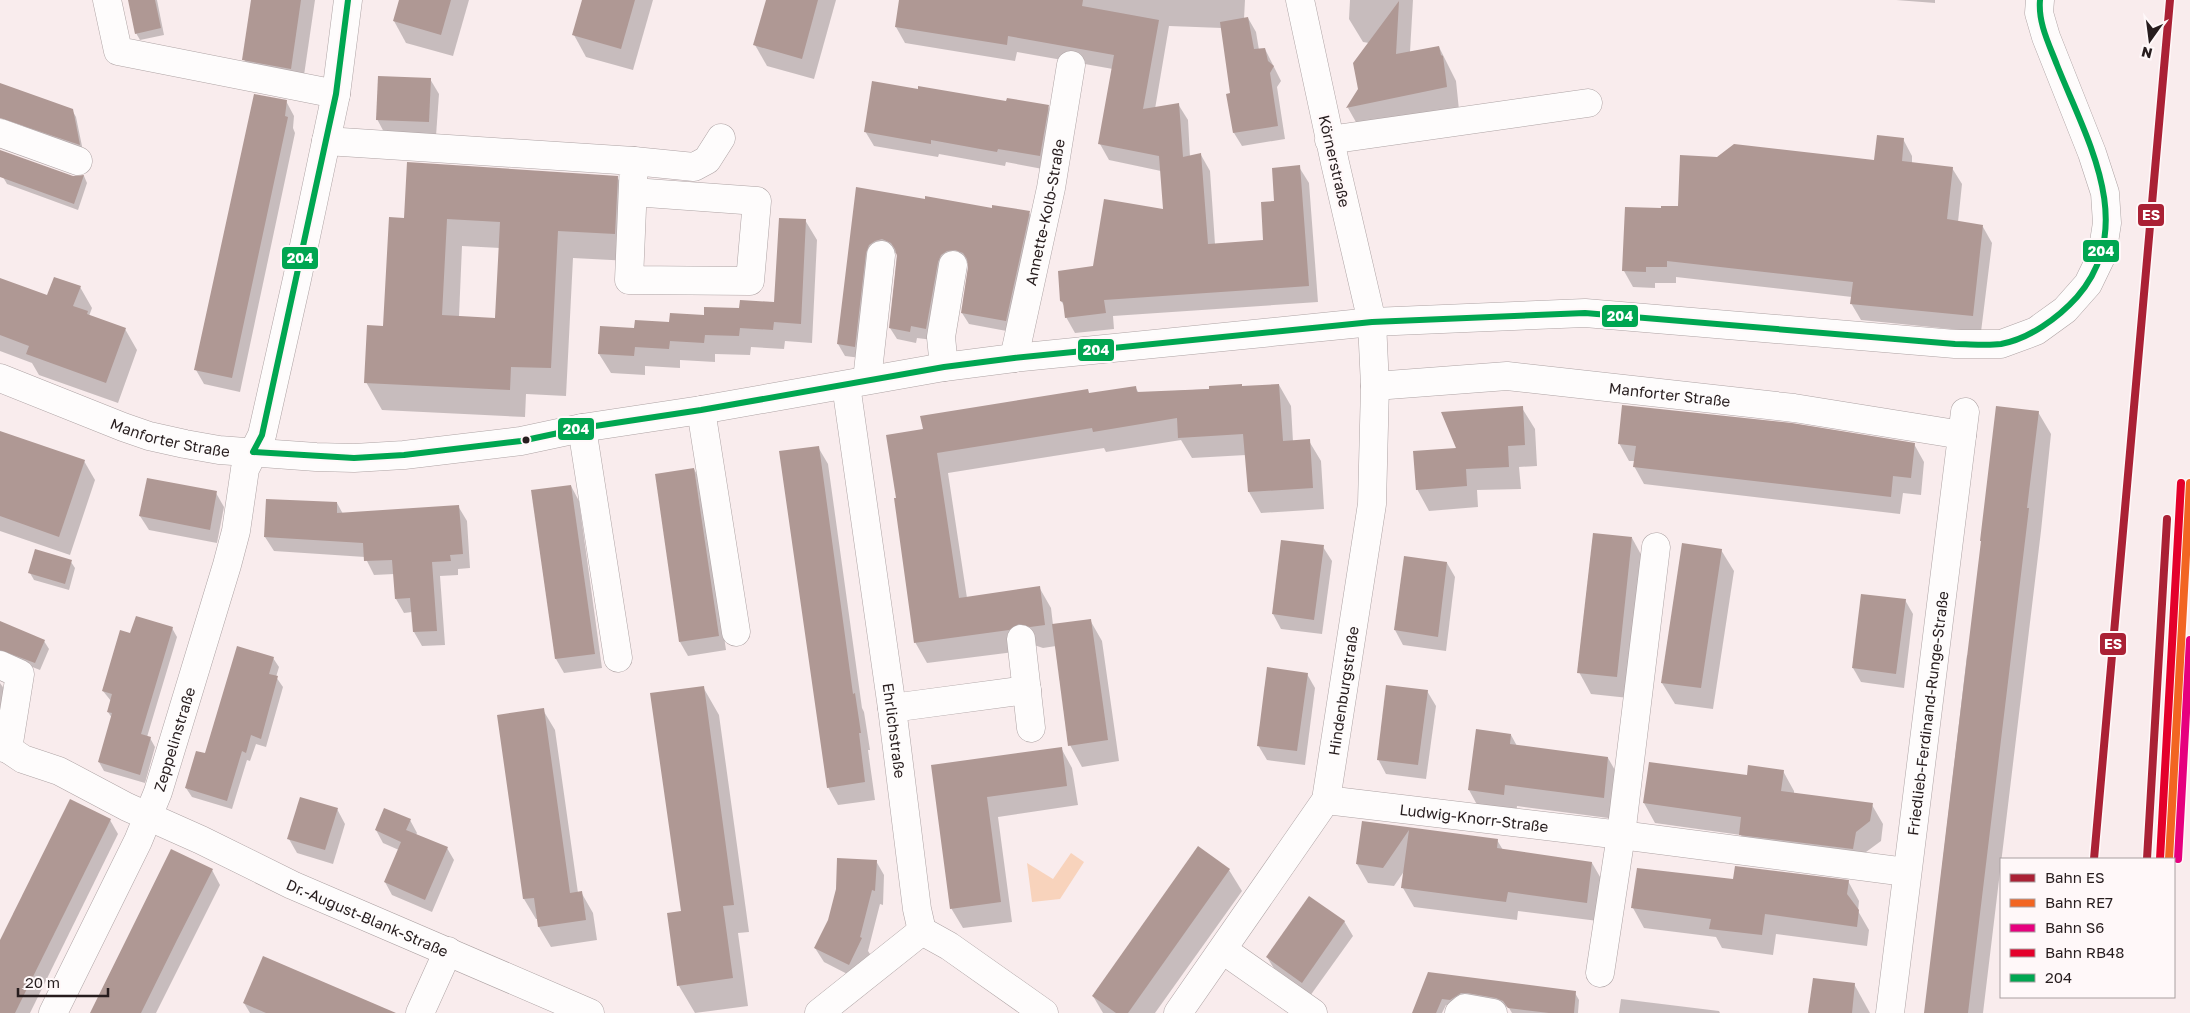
<svg xmlns="http://www.w3.org/2000/svg" width="2190" height="1013" viewBox="0 0 2190 1013" font-family="'Golos Text',sans-serif">
<rect width="100%" height="100%" fill="#f9eced"/>
<path fill="#f8d3bc" d="M1071,853L1084,862L1060,899L1032,902L1027,863L1053,879Z"/>
<g fill="#0003" fill-rule="evenodd">
<path d="M129,0H157L164,35L140,40L136,33Z"/>
<path d="M252,0H315L302,89L256,80L244,59Z"/>
<path d="M400,0H469L453,56L406,43L394,21Z"/>
<path d="M584,0H653L633,70L586,57L574,35Z"/>
<path d="M767,0H836L814,79L767,66L755,45Z"/>
<path d="M901,0H1245L1244,19L1248,18L1256,32L1259,50L1265,49L1281,81L1277,87L1285,139L1242,146L1234,133L1227,95L1231,94L1222,28L1169,26L1155,109L1178,104L1188,120L1190,157L1201,155L1210,171L1215,244L1265,241L1276,202L1299,167L1309,183L1318,302L1113,316L1114,329L1075,333L1066,317L1065,307L1061,301L1164,210L1161,171L1109,160L1100,144L1113,69L1017,52L1015,61L905,43L896,27Z"/>
<path d="M1350,0H1413L1410,52L1439,47L1456,81L1459,110L1361,131L1348,108L1360,90L1369,43L1363,42L1349,19Z"/>
<path d="M1896,0H1935V3Z"/>
<path d="M430,79L439,94L436,136L385,134L377,119Z"/>
<path d="M0,84L72,110L76,117L83,151L26,131L24,126L0,116Z"/>
<path d="M286,101L294,116L293,128L295,133L240,392L204,384L196,370Z"/>
<path d="M1007,103L1048,107L1056,121L1048,170L1006,162L1005,166L939,154L938,157L874,146L865,131Z"/>
<path d="M1903,139L1912,156V164L1952,168L1962,184L1958,222L1983,227L1992,243L1981,332L1861,320L1851,303L1852,297L1676,277V283H1655V288L1633,287L1624,271L1662,210L1679,208L1875,162Z"/>
<path d="M84,176L87,183L78,210L7,184L3,177Z"/>
<path d="M617,177L633,204L630,261L573,258L566,396L526,394L525,417L382,410L366,382L384,328L405,219ZM462,246L500,248L496,319L459,317Z"/>
<path d="M857,188L926,201L1029,213L1036,224L1012,332L969,324L962,313L969,264L963,261L933,340L917,338L916,343L897,339L890,328L897,254L891,251L861,358L845,356L838,344Z"/>
<path d="M805,220L817,240L812,343L785,341L784,349L751,347L750,355L715,354V362L680,360V368L645,366V375L611,373L599,354L635,330L776,303Z"/>
<path d="M0,279L48,297L80,287L92,308L89,316L125,329L137,350L118,403L39,375L32,363L0,351Z"/>
<path d="M1279,385L1291,406L1293,442L1309,441L1321,461L1324,509L1261,513L1249,492L1246,455L1192,458L1181,440L1106,452L1104,448L948,473L967,598L1039,587L1051,608L1053,625L1090,620L1102,641L1119,761L1082,767L1070,745L1056,646L1043,648L1031,644L1021,651L927,663L915,642L924,430L1090,394L1135,387L1139,393Z"/>
<path d="M1522,408L1535,429L1537,466L1519,467L1521,489L1477,490L1478,507L1429,511L1417,489L1458,449Z"/>
<path d="M2038,412L2051,434L2041,531L1983,1013H1925L1967,655L1969,656Z"/>
<path d="M0,433L84,461L95,480L70,555L0,531Z"/>
<path d="M1619,443L1914,444L1924,462L1921,495L1903,493L1900,514L1644,484L1634,466L1635,461H1629Z"/>
<path d="M818,447L828,464L862,708L864,712L870,750H868L875,800L838,805L828,787Z"/>
<path d="M694,469L702,484L726,650L688,656L680,642Z"/>
<path d="M571,486L579,501L602,668L564,673L556,659L533,491Z"/>
<path d="M216,493L224,507L217,543L149,530L140,516Z"/>
<path d="M337,503L343,514L458,506L467,521L470,568L458,569V575L440,576L445,645L422,646L414,632L412,612L404,613L396,599L394,574L374,575L365,557L274,551L265,537Z"/>
<path d="M1632,538L1644,560L1629,698L1591,694L1579,672Z"/>
<path d="M1323,547L1332,561L1322,634L1281,629L1273,614Z"/>
<path d="M1721,550L1734,571L1713,709L1675,704L1662,683Z"/>
<path d="M1405,557L1447,563L1455,577L1446,651L1403,645L1395,630Z"/>
<path d="M71,562L75,568L69,590L34,580L30,573Z"/>
<path d="M1905,600L1913,614L1904,688L1861,682L1853,668Z"/>
<path d="M0,622L44,641L49,649L40,670L12,659H0Z"/>
<path d="M172,628L177,637L147,737L150,738L155,747L145,783L104,771L99,762L112,718L108,712L111,701L103,691L131,635Z"/>
<path d="M273,658L279,667L276,677L283,687L266,747L256,744L250,761L247,760L232,809L192,797L186,788L206,755Z"/>
<path d="M1307,674L1315,688L1305,765L1267,760L1258,745Z"/>
<path d="M0,683L7,693L0,716Z"/>
<path d="M703,687L719,715L749,932L738,933L748,1006L695,1013L679,986L682,912Z"/>
<path d="M1427,691L1436,706L1426,779L1386,774L1378,759Z"/>
<path d="M543,710L555,730L578,893L581,892L593,913L597,940L551,947L539,927L538,919H536L524,899Z"/>
<path d="M1477,731L1511,735L1517,746L1608,758L1620,779L1616,819L1517,806L1516,816L1481,812L1469,790Z"/>
<path d="M1061,748L1072,768L1078,805L998,817L1012,922L963,928L951,908L932,766Z"/>
<path d="M1783,771L1794,791V794L1872,805L1883,824L1881,841L1866,852L1864,869L1752,854L1741,835L1655,823L1644,803Z"/>
<path d="M337,809L345,824L333,864L297,853L289,839Z"/>
<path d="M110,820L118,834L30,1013H0V943Z"/>
<path d="M410,820L417,833L416,835L447,848L454,860L432,912L392,895L385,882L399,850L383,843L376,830Z"/>
<path d="M1363,822L1497,840L1503,850L1592,863L1603,882L1598,921L1518,911L1517,920L1414,907L1403,888L1405,870L1394,886L1368,883L1357,864Z"/>
<path d="M876,861L884,875L883,905L880,904L868,951L870,954L857,979L824,962L815,948L829,921L837,890Z"/>
<path d="M212,870L220,885L156,1013H91Z"/>
<path d="M1229,870L1242,891L1155,1013H1103L1093,996Z"/>
<path d="M1734,880L1848,881L1859,901L1858,911L1869,930L1867,946L1776,934L1773,955L1722,948L1716,937L1644,928L1633,908Z"/>
<path d="M1344,921L1353,936L1310,996L1276,972L1267,957Z"/>
<path d="M1429,973L1575,993L1579,1000L1578,1013H1512L1509,1008L1501,1004L1446,1005L1442,1013H1413Z"/>
<path d="M1854,984L1870,1013H1810Z"/>
<path d="M1621,999L1719,1011L1720,1013H1619Z"/>
<path d="M244,1003L393,1013H250Z"/>
</g>
<g fill="#af9894" fill-rule="evenodd">
<path d="M128,0H155L161,28L135,34Z"/>
<path d="M251,0H301L291,69L242,60Z"/>
<path d="M399,0H451L441,35L393,21Z"/>
<path d="M582,0H635L621,49L572,35Z"/>
<path d="M766,0H818L802,59L753,45Z"/>
<path d="M899,0H1083L1082,6L1159,20L1143,109L1179,103L1183,157L1201,153L1208,244L1263,240L1261,202L1274,201L1272,168L1300,165L1309,286L1104,300L1106,313L1065,318L1063,302L1060,301L1058,271L1093,266L1104,199L1163,209L1159,156L1098,144L1114,55L1008,36L1007,45L895,27Z"/>
<path d="M1399,1L1396,54L1439,46L1441,55L1443,56L1447,87L1346,108L1358,89L1353,63Z"/>
<path d="M1248,17L1254,49L1265,48L1268,61L1274,66L1270,73L1278,126L1233,133L1226,94L1230,93L1220,22Z"/>
<path d="M378,76L431,78L429,122L376,120Z"/>
<path d="M872,81L918,89V86L1006,101L1007,98L1049,105L1040,156L998,149L997,152L931,140V144L864,132Z"/>
<path d="M0,83L73,109L80,145L0,118Z"/>
<path d="M254,94L287,100L285,116L288,117L232,378L194,370Z"/>
<path d="M1877,135L1904,138L1902,161L1953,167L1947,219L1983,225L1973,316L1850,304L1853,282L1667,261V267H1646V272L1622,271L1625,207L1661,208V206H1678L1680,155L1717,157L1734,144L1874,160Z"/>
<path d="M0,150L73,176L84,175L74,204L0,177Z"/>
<path d="M407,162L618,176L615,234L558,231L551,368L511,367L510,390L364,383L367,325L383,326L389,217L404,218ZM447,219L500,222L495,318L442,315Z"/>
<path d="M856,187L925,199V196L992,208V205L1030,211L1006,321L961,313L968,267L967,259L963,253L955,250L947,251L941,255L938,262L926,329L911,326L910,332L889,328L897,256L895,249L891,243L882,239L875,241L869,245L866,253L855,347L837,344Z"/>
<path d="M779,218L806,219L801,324L774,322L773,330L740,328L739,336L705,335L704,343L670,341L669,349L635,347L634,356L598,354L600,326L634,328L635,320L669,322L670,313L704,315V307L739,308L740,300L774,302Z"/>
<path d="M54,277L81,286L73,306L88,311L87,314L126,328L106,383L26,354L29,346L0,335V278L47,295Z"/>
<path d="M1242,384V386L1279,384L1283,441L1310,439L1313,488L1248,492L1243,434L1178,438L1177,418L1093,432L1092,428L937,453L959,598L1040,586L1045,625L1030,627L1019,624L1009,630L914,643L894,498H896L886,435L923,429L920,416L1088,389L1089,393L1136,386L1137,392L1209,389V386Z"/>
<path d="M1622,405L1792,423L1915,443L1911,478L1893,476L1891,497L1633,467L1636,446L1618,444Z"/>
<path d="M1523,406L1525,445L1508,446L1509,467L1466,469L1467,486L1416,490L1413,451L1456,448L1441,412Z"/>
<path d="M1996,406L2039,411L2027,508H2029L1968,1013H1924L1981,541H1980Z"/>
<path d="M0,431L85,460L59,537L0,516Z"/>
<path d="M819,446L853,694L855,693L861,733H859L865,782L827,788L779,451Z"/>
<path d="M694,468L719,636L679,642L655,474Z"/>
<path d="M147,478L217,491L210,530L139,516Z"/>
<path d="M571,485L595,654L555,659L531,490Z"/>
<path d="M266,499L337,502V513L459,505L463,554L450,555L451,561L432,562L437,631L413,632L410,598L395,599L392,560L364,561L363,543L264,537Z"/>
<path d="M1593,533L1632,537L1617,677L1577,673Z"/>
<path d="M1281,540L1324,545L1314,620L1272,614Z"/>
<path d="M1682,543L1722,549L1701,688L1661,683Z"/>
<path d="M35,549L72,560L65,584L28,573Z"/>
<path d="M1404,556L1447,562L1438,637L1394,630Z"/>
<path d="M1861,594L1906,599L1896,674L1852,668Z"/>
<path d="M136,616L173,627L141,734L151,737L140,775L98,762L112,713L107,712L112,694L102,691L120,630L130,633Z"/>
<path d="M1091,619L1108,740L1068,746L1052,624Z"/>
<path d="M0,621L45,640L35,663L0,650Z"/>
<path d="M237,646L274,657L269,674L278,676L261,739L251,735L246,753L242,751L227,801L185,788L196,751L205,753Z"/>
<path d="M1267,667L1308,673L1297,751L1257,746Z"/>
<path d="M1386,685L1428,690L1418,765L1377,760Z"/>
<path d="M704,686L734,905L723,906L733,978L677,986L667,913L681,911L650,693Z"/>
<path d="M544,708L570,893L582,891L586,920L538,927L534,898L523,899L497,715Z"/>
<path d="M1476,729L1511,734L1510,744L1608,757L1604,798L1505,785L1504,795L1468,790Z"/>
<path d="M1062,747L1067,786L987,797L1001,902L950,909L931,765Z"/>
<path d="M1649,762L1747,775L1748,765L1784,770L1781,791L1873,803L1870,821L1856,832L1853,849L1739,835L1741,817L1643,803Z"/>
<path d="M300,797L338,808L325,850L287,839Z"/>
<path d="M70,799L111,819L15,1013H0V940Z"/>
<path d="M384,808L411,819L406,830L448,847L425,900L384,882L401,842L375,830Z"/>
<path d="M1362,821L1498,839L1497,848L1592,862L1587,903L1508,892L1506,902L1401,888L1409,830L1383,868L1356,864Z"/>
<path d="M1198,846L1230,869L1128,1013H1116L1092,996Z"/>
<path d="M171,849L213,869L177,940L141,1013H90Z"/>
<path d="M837,858L877,860L875,891L872,890L860,937L862,938L849,965L814,948L828,920L836,889Z"/>
<path d="M1735,866L1849,880L1847,894L1859,910L1857,927L1765,914L1762,935L1709,929L1711,919L1631,908L1637,868L1733,879Z"/>
<path d="M1309,896L1345,921L1302,983L1266,957Z"/>
<path d="M263,956L396,1013H266L243,1003Z"/>
<path d="M1428,972L1576,991L1574,1013H1549L1508,1008L1503,1001L1496,998L1467,993H1461L1450,1000L1442,999L1436,1013H1412Z"/>
<path d="M1813,978L1855,983L1852,1013H1808Z"/>
</g>
<g fill="none" stroke-linecap="round" stroke-linejoin="round">
<g stroke="#aea3a4" stroke-width="29">
<g id="minor">
<path d="M107,0L118,51L336,94"/>
<path d="M0,133L78,161"/>
<path d="M1329,140L1588,103"/>
<path d="M326,141L634,161L629,280L750,281L757,201L633,192"/>
<path d="M634,161L694,167L707,160L721,138"/>
<path id="s1" d="M1014,358L1051,188L1071,65"/>
<path d="M944,367L941,337L953,265"/>
<path id="s2" d="M0,378L123,427L149,436L185,444L219,450L316,457L354,458L404,455L521,441L582,428L701,410L944,367L1014,358L1372,322L1585,313L1955,344H2001L2036,331L2065,310L2088,284L2102,255L2107,223L2105,193L2092,153L2046,37L2039,13L2040,0"/>
<path d="M867,380L881,255"/>
<path id="s3" d="M846,385L892,708L917,909L922,931L949,946L1044,1013"/>
<path id="s4" d="M1375,386L1507,376L1794,408L1962,435"/>
<path d="M701,410L736,632"/>
<path d="M582,428L618,658"/>
<path d="M1021,639L1031,728"/>
<path d="M0,665L20,674L8,749"/>
<path d="M892,708L1027,690"/>
<path id="s5" d="M0,747L8,749L23,759L59,771L127,807L201,840L292,885L590,1013"/>
<path id="s6" d="M1326,800L1621,835L1906,872"/>
<path d="M1223,950L1313,1013"/>
<path d="M1600,973L1621,835L1656,547"/>
<path id="s7" d="M53,1013L138,841L158,792L227,565L236,531L245,469L262,435L297,279L336,94L348,0"/>
<path d="M420,1013L448,951"/>
<path d="M819,1013L922,931"/>
<path id="s8" d="M1178,1013L1326,800L1372,504L1375,386L1372,322L1335,163L1300,0"/>
<path d="M1459,1013L1465,1008L1493,1013"/>
<path id="s9" d="M1890,1013L1965,412"/>
</g>
</g>
<use href="#minor" stroke="#fefcfc" stroke-width="28"/>
<g stroke="#fff8f9" stroke-width="10">
<path id="bus-1" d="M348,0L336,94L262,435L253,452L354,458L404,455L521,441L582,428L701,410L944,367L1014,358L1372,322L1585,313L1955,344C1970,344 1986,346 2001,344C2029,339 2058,318 2077,297C2139,226 2086,138 2057,65C2049,44 2038,23 2040,0"/>
</g>
<use href="#bus-1" stroke="#00a651" stroke-width="6"/>
<g stroke="#fff8f9" stroke-width="11">
<g id="rail-1">
<path d="M2094,859L2170,0"/>
<path d="M2147,859L2167,519"/>
</g>
</g>
<g stroke="#fff8f9" stroke-width="11">
<path id="rail-2" d="M2169,859L2190,483"/>
</g>
<g stroke="#fff8f9" stroke-width="11">
<path id="rail-3" d="M2178,859L2190,640"/>
</g>
<g stroke="#fff8f9" stroke-width="11">
<path id="rail-4" d="M2160,859L2181,483"/>
</g>
<use href="#rail-1" stroke="#aa2135" stroke-width="8"/>
<use href="#rail-2" stroke="#f26522" stroke-width="8"/>
<use href="#rail-3" stroke="#e6007e" stroke-width="8"/>
<use href="#rail-4" stroke="#e4002b" stroke-width="8"/>
</g>
<circle fill="#271d1e" stroke="#fff8f9" stroke-width="2" cx="526" cy="440" r="4.5"/>
<g text-anchor="middle" dominant-baseline="central" stroke-width="5" stroke-linejoin="round" paint-order="stroke">
<g font-size="15" fill="#271d1e" stroke="#fff8f9">
<text transform="translate(1335 161) rotate(77)">Körnerstraße</text>
<text stroke="none"><textPath href="#s1" startOffset="149">Annette-Kolb-Straße</textPath></text>
<text stroke="none"><textPath href="#s4" startOffset="296">Manforter Straße</textPath></text>
<text stroke="none"><textPath href="#s2" startOffset="181">Manforter Straße</textPath></text>
<text stroke="none"><textPath href="#s8" startOffset="370">Hindenburgstraße</textPath></text>
<text stroke="none"><textPath href="#s9" startOffset="302">Friedlieb-Ferdinand-Runge-Straße</textPath></text>
<text stroke="none"><textPath href="#s3" startOffset="349">Ehrlichstraße</textPath></text>
<text stroke="none"><textPath href="#s7" startOffset="300">Zeppelinstraße</textPath></text>
<text stroke="none"><textPath href="#s6" startOffset="149">Ludwig-Knorr-Straße</textPath></text>
<text stroke="none"><textPath href="#s5" startOffset="406">Dr.-August-Blank-Straße</textPath></text>
</g>
</g>
<g stroke="#fff8f9" stroke-width="2">
<rect x="2137" y="203" width="28" height="24" rx="5" fill="#aa2135"/>
<rect x="2082" y="239" width="38" height="24" rx="5" fill="#00a651"/>
<rect x="281" y="246" width="38" height="24" rx="5" fill="#00a651"/>
<rect x="1601" y="304" width="38" height="24" rx="5" fill="#00a651"/>
<rect x="1077" y="338" width="38" height="24" rx="5" fill="#00a651"/>
<rect x="557" y="417" width="38" height="24" rx="5" fill="#00a651"/>
<rect x="2099" y="632" width="28" height="24" rx="5" fill="#aa2135"/>
</g>
<g font-size="14" text-anchor="middle" font-weight="bold" fill="#fff">
<text x="2151" y="220">ES</text>
<text x="2101" y="256">204</text>
<text x="300" y="263">204</text>
<text x="1620" y="321">204</text>
<text x="1096" y="355">204</text>
<text x="576" y="434">204</text>
<text x="2113" y="649">ES</text>
</g>
<rect x="2000" y="858" width="175" height="140" fill="#fff8f9" stroke="#a9a0a1"/>
<rect x="2010" y="874" width="25" height="8" fill="#aa2135" stroke="#a9a0a1"/>
<text x="2045" y="883" font-size="15" fill="#271d1e">Bahn ES</text>
<rect x="2010" y="899" width="25" height="8" fill="#f26522" stroke="#a9a0a1"/>
<text x="2045" y="908" font-size="15" fill="#271d1e">Bahn RE7</text>
<rect x="2010" y="924" width="25" height="8" fill="#e6007e" stroke="#a9a0a1"/>
<text x="2045" y="933" font-size="15" fill="#271d1e">Bahn S6</text>
<rect x="2010" y="949" width="25" height="8" fill="#e4002b" stroke="#a9a0a1"/>
<text x="2045" y="958" font-size="15" fill="#271d1e">Bahn RB48</text>
<rect x="2010" y="974" width="25" height="8" fill="#00a651" stroke="#a9a0a1"/>
<text x="2045" y="983" font-size="15" fill="#271d1e">204</text>
<g transform="translate(2150 40) rotate(194)" stroke="#fff8f9" stroke-width="4" paint-order="stroke">
<path d="M0-4L9 19L0 12L-9 19Z" fill="#271d1e"/>
<text y="-8" font-size="14" font-weight="bold" text-anchor="middle" fill="#271d1e">N</text>
</g>
<path d="M18 988v8h90v-8" fill="none" stroke="#271d1e" stroke-width="2.5"/>
<text x="25" y="988" font-size="15" fill="#271d1e" stroke="#fff8f9" stroke-width="4" paint-order="stroke">20 m</text>
</svg>
